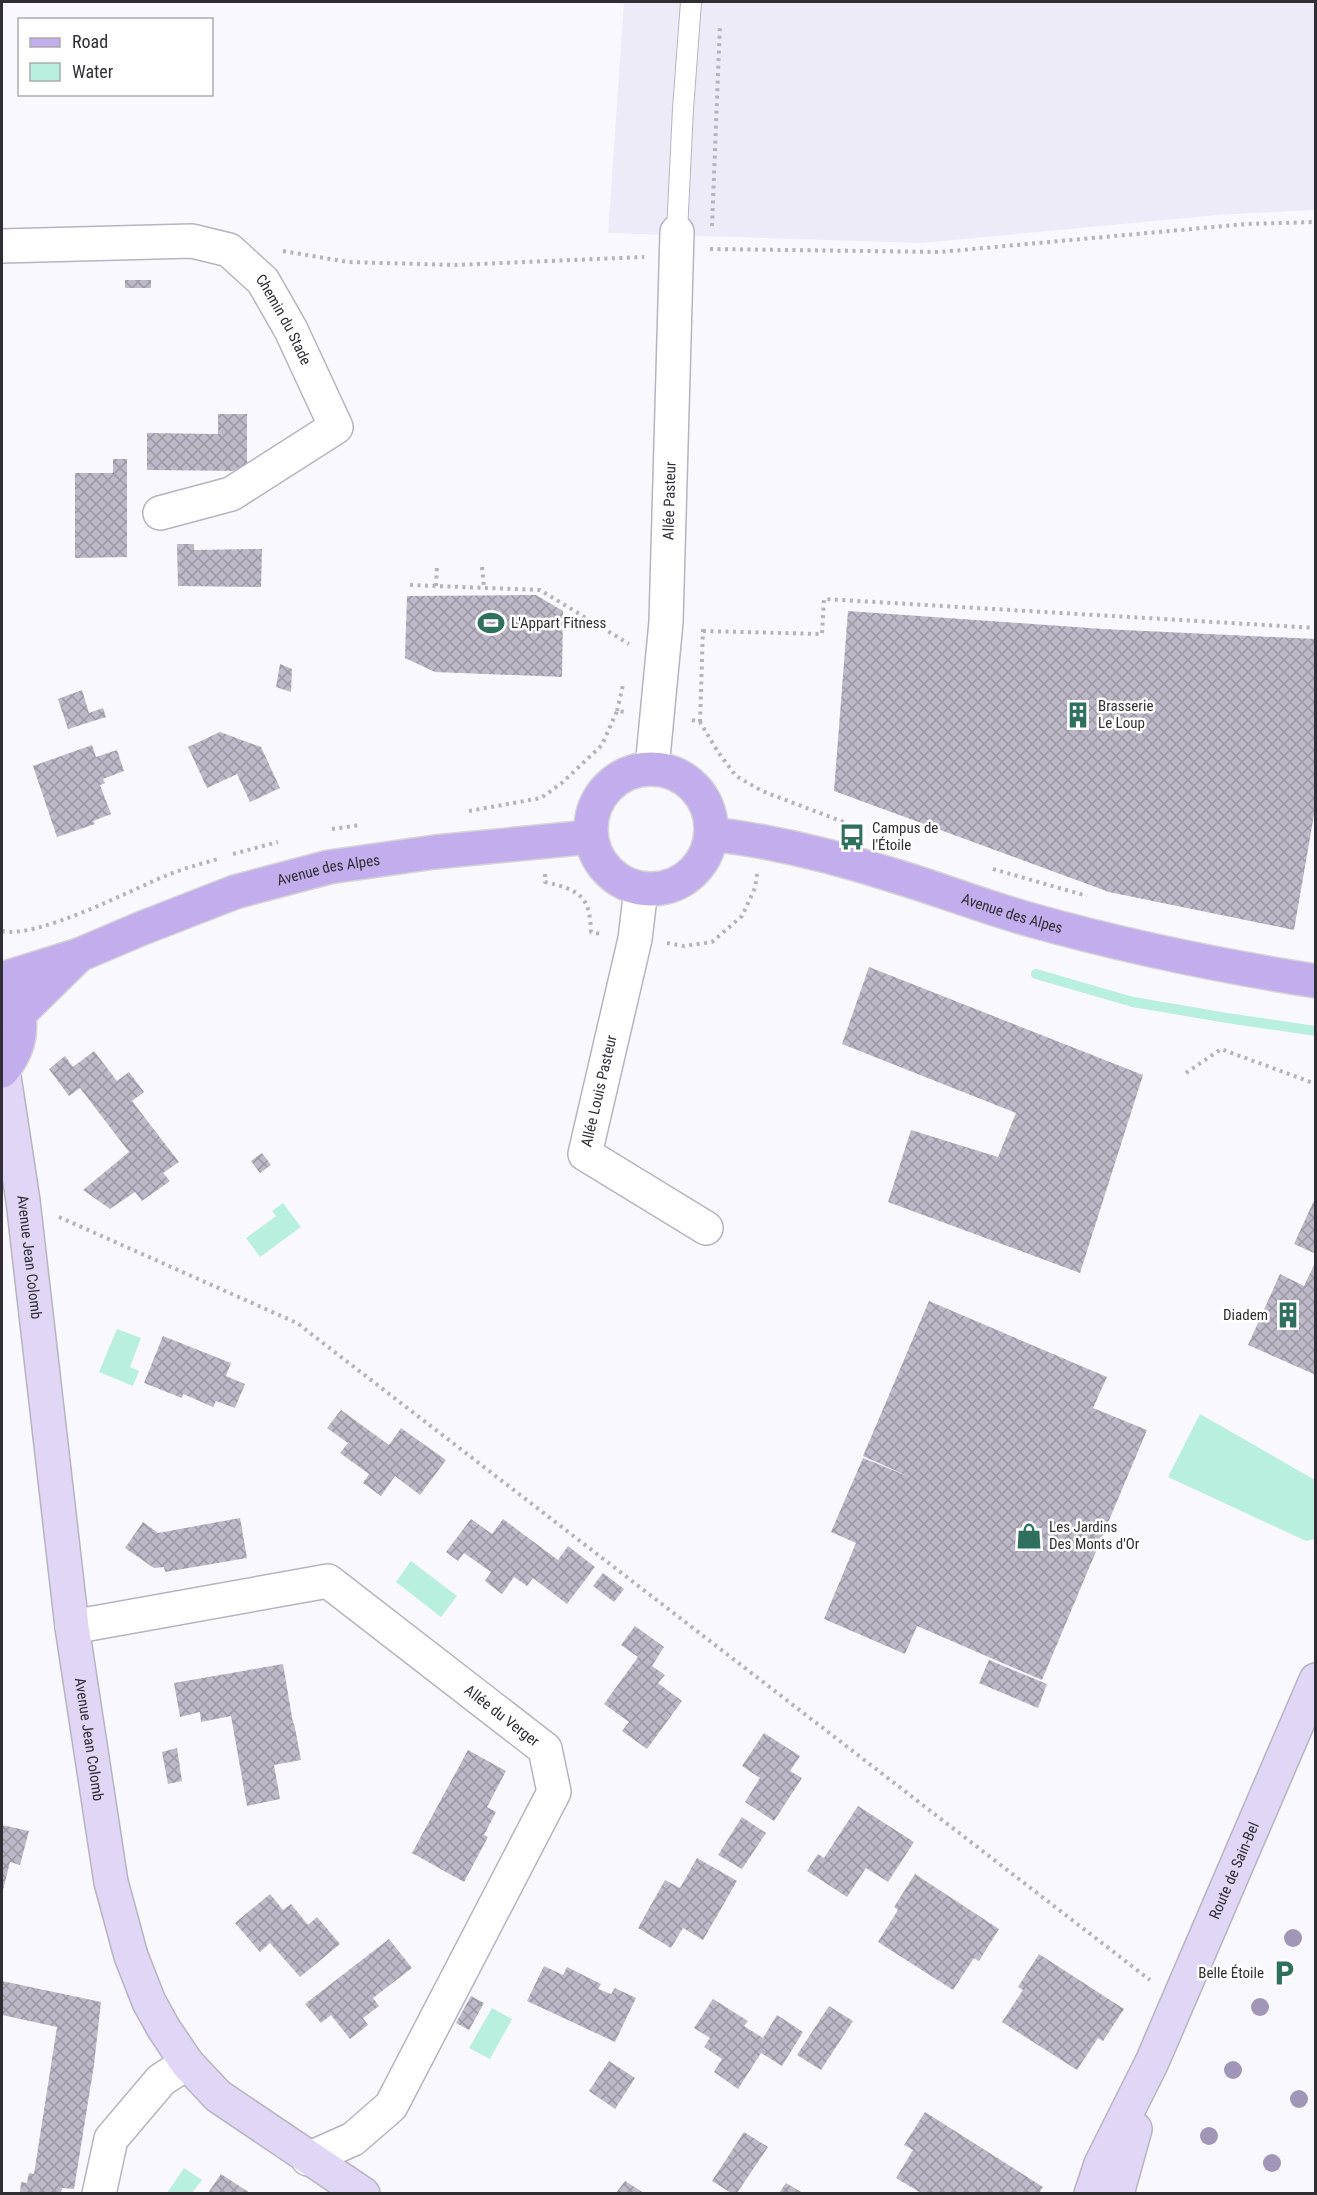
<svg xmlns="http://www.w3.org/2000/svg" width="1317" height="2195" viewBox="0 0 1317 2195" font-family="'Roboto Condensed',sans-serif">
<defs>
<pattern id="building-cross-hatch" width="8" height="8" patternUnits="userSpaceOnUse" patternTransform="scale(1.5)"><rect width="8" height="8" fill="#bdb9c8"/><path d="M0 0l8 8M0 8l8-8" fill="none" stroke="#9a97a3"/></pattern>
</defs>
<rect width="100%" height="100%" fill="#faf8ff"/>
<path fill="#eeebf9" d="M624,2H1315V210L1219,215L921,243L608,233Z"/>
<g fill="#b9efde">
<path d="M283,1203L301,1227L260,1257L246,1238L276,1216L272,1211Z"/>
<path d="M117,1329L141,1338L130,1367L139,1371L133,1386L99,1372Z"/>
<path d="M1200,1414L1315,1480V1539L1306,1541L1168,1477Z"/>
<path d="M411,1561L457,1596L441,1617L396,1582Z"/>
<path d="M492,2008L512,2019L490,2059L469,2048Z"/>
<path d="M184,2168L202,2180L192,2193H167Z"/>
</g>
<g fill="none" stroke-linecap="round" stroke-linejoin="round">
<path stroke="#b9efde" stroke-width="10" d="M1036,974L1133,1002L1227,1018L1316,1031"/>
</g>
<g fill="url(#building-cross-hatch)">
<rect x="125" y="280" width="26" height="8"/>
<path d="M218,414H247V471L147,470V433L218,434Z"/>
<path d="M113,459H127V557L75,558V473H113Z"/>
<path d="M177,544H194V550L262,549L261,587L178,586Z"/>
<path d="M536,595L563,611L562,677L435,672L405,658L407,596Z"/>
<path d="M848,611L1103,629L1316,639V803L1294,930L1109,892L834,791Z"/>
<path d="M280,664L292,669L291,692L276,687Z"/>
<path d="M82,690L89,713L103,708L106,717L68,729L58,699Z"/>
<path d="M220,732L261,747L280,788L250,802L237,774L207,788L188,747Z"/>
<path d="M92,745L96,757L117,750L124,771L103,779L105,783L100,785L111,814L93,821L95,824L57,837L33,766Z"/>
<path d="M869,967L1143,1075L1080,1273L888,1202L911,1130L998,1157L1016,1113L842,1044Z"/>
<path d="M94,1051L117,1081L129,1072L144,1092L132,1101L179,1162L163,1173L170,1181L142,1201L135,1192L110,1209L83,1190L129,1152L80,1088L69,1096L49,1069L65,1056L73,1067Z"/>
<path d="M262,1153L271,1165L260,1173L251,1161Z"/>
<path d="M1316,1196V1254L1294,1244Z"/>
<path d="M1316,1261V1375L1248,1345L1280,1274L1304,1286Z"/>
<path d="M929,1301L1107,1377L1093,1408L1147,1430L1042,1680L917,1626L905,1654L824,1619L856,1543L831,1532L863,1458L910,1477L863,1456Z"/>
<path d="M163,1336L231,1363L226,1376L245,1384L235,1408L216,1401L213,1407L183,1394L182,1398L144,1383Z"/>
<path d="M341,1410L389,1445L401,1428L446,1460L420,1495L395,1476L381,1496L363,1483L369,1474L340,1453L348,1443L327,1428Z"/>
<path d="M240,1518L247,1558L165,1572L164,1567L154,1568L125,1548L143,1522L158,1533Z"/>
<path d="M471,1519L492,1534L503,1519L558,1560L568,1546L595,1567L567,1604L533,1578L527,1586L514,1577L502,1594L485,1581L491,1572L464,1553L458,1561L446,1552Z"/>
<path d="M603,1573L624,1589L614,1602L593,1586Z"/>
<path d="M635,1626L664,1647L652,1666L665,1675L658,1683L682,1701L647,1749L622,1731L629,1722L604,1704L638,1657L621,1645Z"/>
<path d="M989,1660L1047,1684L1038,1708L979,1683Z"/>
<path d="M283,1664L293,1723H294L301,1760L274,1765L280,1799L247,1806L231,1716L201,1722L200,1712L180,1717L174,1683Z"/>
<path d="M764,1733L800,1756L790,1771L802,1778L774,1821L745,1802L760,1778L742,1766Z"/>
<path d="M177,1748L182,1781L168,1784L162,1752Z"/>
<path d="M468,1750L506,1771L487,1807L496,1812L484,1835L488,1837L464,1882L412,1853Z"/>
<path d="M858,1806L914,1842L888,1882L866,1868L847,1897L807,1871L818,1854L824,1858Z"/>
<path d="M742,1817L766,1833L742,1869L718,1855Z"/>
<path d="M2,1825L29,1831L20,1865L10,1862L2,1894Z"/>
<path d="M697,1858L737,1881L703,1940L683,1928L671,1948L638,1928L665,1880L680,1888Z"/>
<path d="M915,1874L999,1929L979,1961L974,1958L953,1990L878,1942L898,1910L894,1907Z"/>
<path d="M270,1894L283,1910L291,1904L308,1925L317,1917L340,1944L300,1977L270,1943L260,1952L235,1923Z"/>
<path d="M389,1939L412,1968L373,1998L379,2006L363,2018L368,2025L350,2039L331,2015L321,2023L305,2004Z"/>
<path d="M1039,1954L1124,2009L1103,2041L1098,2038L1077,2070L1002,2022L1023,1990L1018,1987Z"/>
<path d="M544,1966L563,1975L567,1967L601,1984L598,1989L611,1994L615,1988L636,1998L615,2042L527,2001Z"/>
<path d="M2,1981L101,2002L94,2065L74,2189L62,2188L61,2193H20L21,2182L27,2183L29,2173L34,2174L57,2027L2,2015Z"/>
<path d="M471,1996L484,2003L469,2030L456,2023Z"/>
<path d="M713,1999L748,2021L744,2026L763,2038L777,2015L803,2032L782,2066L761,2053L738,2089L714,2072L722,2059L704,2047L710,2038L694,2028Z"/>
<path d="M829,2006L853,2021L821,2070L797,2055Z"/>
<path d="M609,2061L635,2078L615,2109L589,2091Z"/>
<path d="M925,2112L1043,2187L1039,2193H921L896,2178L913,2150L904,2145Z"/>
<path d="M744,2132L768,2147L737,2193H731L712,2181Z"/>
<path d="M221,2174L250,2193H208Z"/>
<path d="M625,2181L644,2193H616Z"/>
<path d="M786,2183L803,2193H779Z"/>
</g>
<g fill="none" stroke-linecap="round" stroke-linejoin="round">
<g stroke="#b7b3c2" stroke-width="22">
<path id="lane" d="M677,232L683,109L691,2"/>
</g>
<g stroke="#b7b3c2" stroke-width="36">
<g id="street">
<path id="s1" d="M2,246L192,241L229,250L263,281L291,330L336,427L231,494L160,513"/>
<path id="s2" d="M652,768L666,622L677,232"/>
<path d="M641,889L635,939L585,1154L706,1228"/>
<path id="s3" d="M72,1627L328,1581L545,1749L554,1792L391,2106L353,2139L308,2159"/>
<path d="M99,2194L111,2139L161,2080L187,2063"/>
</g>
</g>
<g stroke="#b7b3c2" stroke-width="36">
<g id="secondary">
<path id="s4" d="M3,1070L23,1201L72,1627L111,1882L131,1956L149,2002L164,2029L187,2063L218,2096L363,2194"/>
<path id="s5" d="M1091,2194L1101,2164L1152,2062L1316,1680"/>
<path d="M1117,2194L1135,2129"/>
</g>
</g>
<g stroke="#d6d5d6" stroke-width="36">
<g id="primary">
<circle cx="651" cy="829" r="60"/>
<path id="s6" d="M711,834C773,841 833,856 892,875C939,889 984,907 1031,920C1124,946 1220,966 1316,981"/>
<path id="s7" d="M2,979L79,955L140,929L235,892L329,867L435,852L590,837"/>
<path d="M2,980C24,1011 27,1040 2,1071"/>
<path d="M19,1014L76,958"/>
</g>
</g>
<g stroke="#b6b4bb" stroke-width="4" stroke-dasharray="3 4.5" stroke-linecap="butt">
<path d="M712,226L720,24"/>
<path d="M710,249L940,252L1246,224L1316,222"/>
<path d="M283,251L348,262L455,265L644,257"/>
<path d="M482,567L484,588"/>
<path d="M410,585L540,590L629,644"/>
<path d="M436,586L437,567"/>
<path d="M703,631L822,634L824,599L1316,628"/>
<path d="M617,711L623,685"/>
<path d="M692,720L700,722L718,752L736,776L762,791L846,823"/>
<path d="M700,722L703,629"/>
<path d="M469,811L541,798L563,782L602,745L617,711L625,712"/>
<path d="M332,829L360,825"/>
<path d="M233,854L278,842"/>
<path d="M993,869L1087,896"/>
<path d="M545,874V882C579,890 590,895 591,932L600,934"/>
<path d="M2,931C37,939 129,891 165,876C182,869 200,864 218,859"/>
<path d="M667,943L684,946L712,942L742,916L755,888L757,874"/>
<path d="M1186,1073L1221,1049L1316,1084"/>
<path d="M59,1217L297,1323L1150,1980"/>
</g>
<use href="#lane" stroke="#fff" stroke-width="20"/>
<use href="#street" stroke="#fff" stroke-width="33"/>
<use href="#secondary" stroke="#e1d6f6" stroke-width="33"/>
<use href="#primary" stroke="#c2aded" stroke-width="33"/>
</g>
<g fill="#a196b8">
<circle cx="1293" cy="1938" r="9"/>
<circle cx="1260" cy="2007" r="9"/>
<circle cx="1233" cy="2070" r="9"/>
<circle cx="1299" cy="2099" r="9"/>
<circle cx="1209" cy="2136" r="9"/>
<circle cx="1272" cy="2163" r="9"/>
</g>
<defs>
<g id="stadium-bare" transform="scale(2.07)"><path d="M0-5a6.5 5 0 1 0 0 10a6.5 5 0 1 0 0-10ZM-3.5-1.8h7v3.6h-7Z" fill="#2e6f5e" stroke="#fff" stroke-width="2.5" paint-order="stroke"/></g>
<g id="building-bare" transform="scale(2.07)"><path d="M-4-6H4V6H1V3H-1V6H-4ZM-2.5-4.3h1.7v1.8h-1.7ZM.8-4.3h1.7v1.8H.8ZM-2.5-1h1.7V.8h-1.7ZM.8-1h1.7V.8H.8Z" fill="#2e6f5e" stroke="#fff" stroke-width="2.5" paint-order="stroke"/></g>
<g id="bus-bare" transform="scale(2.07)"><path d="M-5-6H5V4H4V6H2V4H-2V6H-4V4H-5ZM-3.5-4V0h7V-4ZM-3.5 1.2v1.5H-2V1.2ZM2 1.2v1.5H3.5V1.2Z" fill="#2e6f5e" stroke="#fff" stroke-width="2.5" paint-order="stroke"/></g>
<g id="shop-bare" transform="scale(2.07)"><path d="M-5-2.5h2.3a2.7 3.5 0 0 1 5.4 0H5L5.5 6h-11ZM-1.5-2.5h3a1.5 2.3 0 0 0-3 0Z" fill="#2e6f5e" stroke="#fff" stroke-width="2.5" paint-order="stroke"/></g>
<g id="parking-bare" transform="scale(2.07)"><path d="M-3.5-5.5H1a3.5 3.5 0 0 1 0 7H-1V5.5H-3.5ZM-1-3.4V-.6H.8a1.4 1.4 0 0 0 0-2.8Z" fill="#2e6f5e" stroke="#fff" stroke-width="2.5" paint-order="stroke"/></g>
</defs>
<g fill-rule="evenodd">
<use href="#stadium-bare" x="491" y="623"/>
<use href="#building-bare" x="1078" y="715"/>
<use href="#bus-bare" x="852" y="837"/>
<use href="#building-bare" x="1288" y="1315"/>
<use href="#shop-bare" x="1029" y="1536"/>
<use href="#parking-bare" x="1284" y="1973"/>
</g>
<g text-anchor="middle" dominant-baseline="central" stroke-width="5" stroke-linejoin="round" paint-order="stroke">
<g font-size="15" fill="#302e34" stroke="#fff">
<text stroke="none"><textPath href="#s1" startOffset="318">Chemin du Stade</textPath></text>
<text stroke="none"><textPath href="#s2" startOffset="268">Allée Pasteur</textPath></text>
<text stroke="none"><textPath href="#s7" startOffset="345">Avenue des Alpes</textPath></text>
<text stroke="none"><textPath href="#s6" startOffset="312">Avenue des Alpes</textPath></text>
<text transform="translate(599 1091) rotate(-77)">Allée Louis Pasteur</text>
<text stroke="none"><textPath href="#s4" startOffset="189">Avenue Jean Colomb</textPath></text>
<text stroke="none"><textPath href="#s3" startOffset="480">Allée du Verger</textPath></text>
<text stroke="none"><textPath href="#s4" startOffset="675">Avenue Jean Colomb</textPath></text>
<text stroke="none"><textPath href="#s5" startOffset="354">Route de Sain-Bel</textPath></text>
</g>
<g font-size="15" fill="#302e34" stroke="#fff" text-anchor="start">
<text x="511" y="623">L'Appart Fitness</text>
<text x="1098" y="706">Brasserie<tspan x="1098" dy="17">Le Loup</tspan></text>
<text x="872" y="828">Campus de<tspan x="872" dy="17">l'Étoile</tspan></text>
<text x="1268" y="1315" text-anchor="end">Diadem</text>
<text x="1049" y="1527">Les Jardins<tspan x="1049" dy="17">Des Monts d'Or</tspan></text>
<text x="1264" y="1973" text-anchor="end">Belle Étoile</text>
</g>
</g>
<rect width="1317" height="2195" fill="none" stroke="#302e34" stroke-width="6"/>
<rect x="18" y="18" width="195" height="78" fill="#ffffff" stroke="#acabae" stroke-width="1.5"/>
<rect x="30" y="38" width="30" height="9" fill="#c2aded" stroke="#acabae" stroke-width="1.5"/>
<text x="72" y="48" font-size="18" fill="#302e34">Road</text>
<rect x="30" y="63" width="30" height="18" fill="#b9efde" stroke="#acabae" stroke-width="1.5"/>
<text x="72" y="78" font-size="18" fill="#302e34">Water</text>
</svg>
